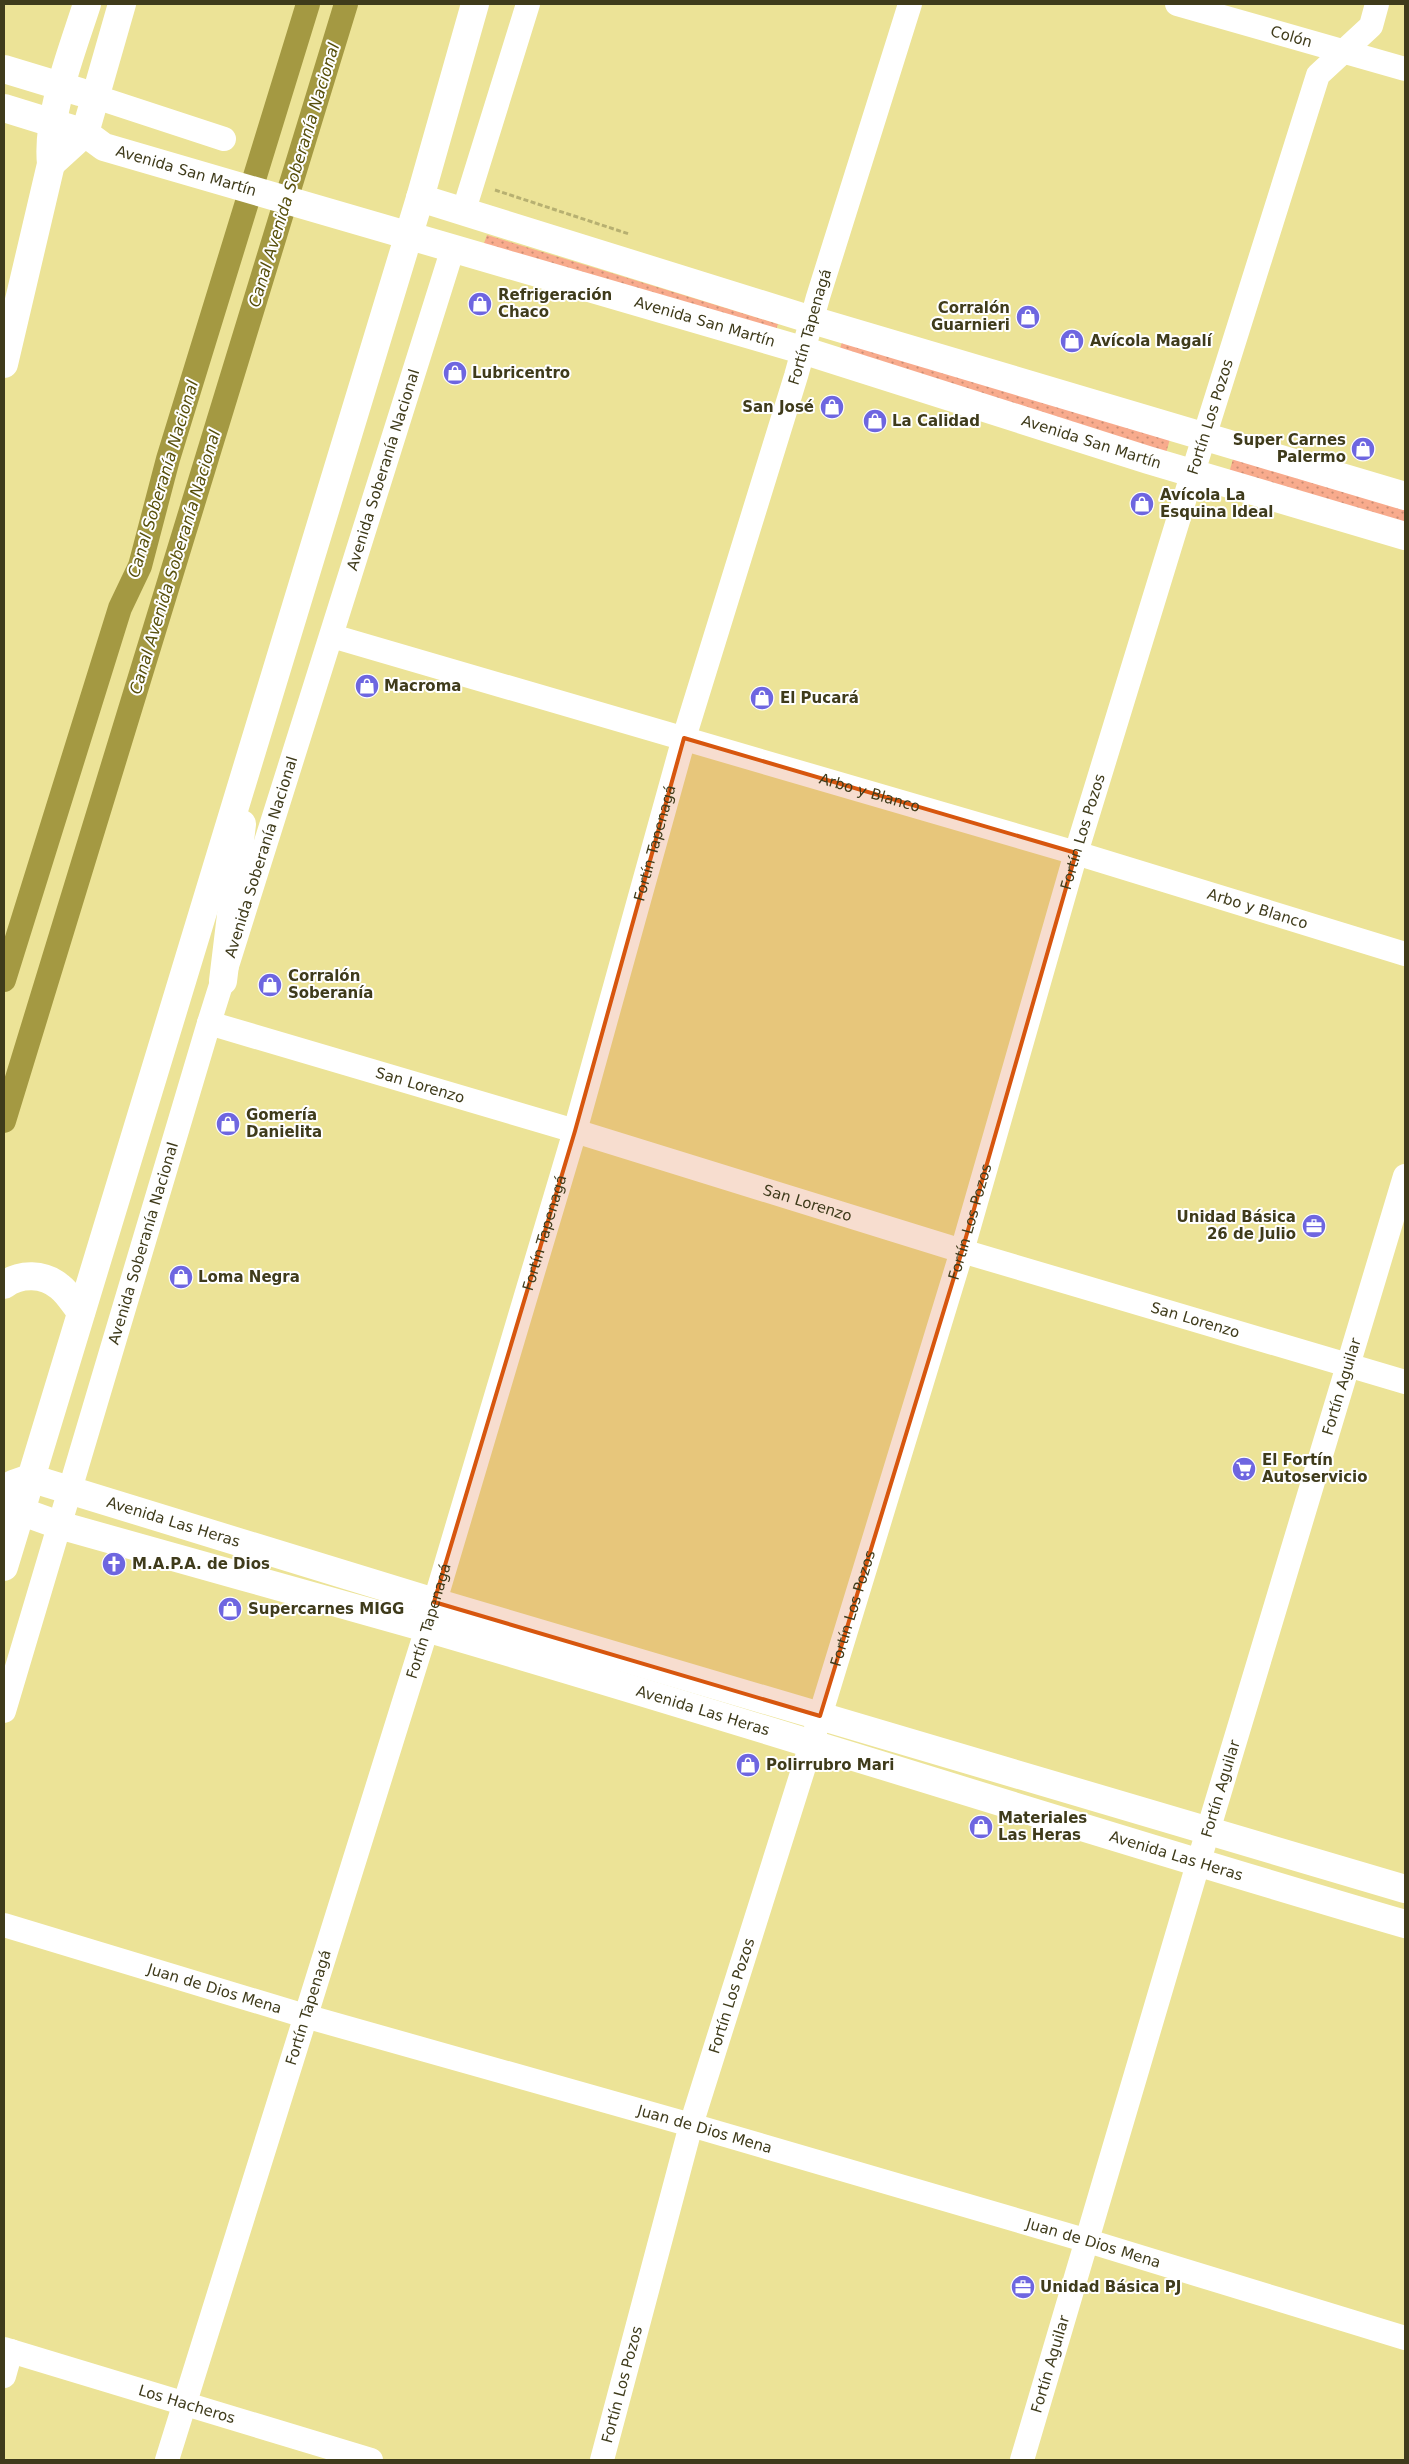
<svg xmlns="http://www.w3.org/2000/svg" width="1409" height="2464" viewBox="0 0 1409 2464" font-family="'DejaVu Sans',sans-serif">
<defs>
<pattern id="grass-dots" width="8" height="8" patternUnits="userSpaceOnUse" patternTransform="scale(1.25)"><rect width="8" height="8" fill="#f8ab8d"/><path d="M2 2h.1M6 6h.1" fill="none" stroke="#ca8c72" stroke-width="1.8" stroke-linecap="round"/></pattern>
</defs>
<rect width="100%" height="100%" fill="#ece397"/>
<g fill="url(#grass-dots)">
<path d="M487,235L778,324L774,335L483,246Z"/>
<path d="M842,342L1170,439L1166,453L838,355Z"/>
<path d="M1233,459L1405,510V525L1229,473Z"/>
</g>
<g fill="none" stroke-linecap="round" stroke-linejoin="round">
<g stroke="#a49942" stroke-width="24">
<path d="M4,980L120,608L140,566L168,459L308,4"/>
<path d="M4,1121L346,4"/>
</g>
<path stroke="#b7b071" stroke-width="3" stroke-dasharray="5 2.5" stroke-linecap="butt" d="M495,190L629,234"/>
<g stroke="#fff" stroke-width="24">
<path id="s1" d="M1177,4L1405,69"/>
<path d="M96,97L224,139"/>
<path d="M464,210L528,4"/>
<path id="s2" d="M332,636L1076,853L1405,954"/>
<path id="s3" d="M209,1023L575,1131L962,1251L1405,1382"/>
<path id="s4" d="M4,1711L209,1023L453,248"/>
<path id="s5" d="M4,1925L305,2016L691,2125L1088,2241L1405,2338"/>
<path id="s6" d="M4,2349L371,2460"/>
<path d="M4,2376L11,2351"/>
<path id="s7" d="M167,2460L427,1628L575,1131L684,738L796,376L818,297L910,4"/>
<path id="s8" d="M602,2460L691,2125L820,1716L962,1251L1076,853L1188,488L1318,75L1371,26L1377,4"/>
<path id="s9" d="M1022,2460L1198,1864L1405,1176"/>
</g>
<g stroke="#fff" stroke-width="28">
<path d="M4,69L80,92"/>
<path id="s10" d="M4,108L85,133L104,147L802,350L1148,460L1405,536"/>
<path d="M51,164L85,133L122,4"/>
<path d="M420,198L812,320L1405,496"/>
<path d="M4,364L51,164C46,116 72,51 87,4"/>
<path d="M223,981L242,824"/>
<path d="M4,1285C20,1273 44,1273 60,1287C68,1293 74,1304 81,1312"/>
<path id="s11" d="M13,1484L30,1478L434,1602L1405,1889"/>
<path id="s12" d="M4,1494L20,1511L59,1525C181,1560 304,1593 426,1628C754,1723 1078,1829 1405,1924"/>
<path d="M4,1567L420,198L475,4"/>
</g>
</g>
<path fill="#d7560e" fill-opacity="0.2" stroke="#d7560e" stroke-width="4" stroke-linejoin="round" d="M684,738L1076,853L962,1251L820,1716L434,1602L575,1131Z"/>
<defs>
<g id="shop-disc" transform="scale(1.25)"><circle r="9.5" fill="#6e66e0" stroke="#fff"/><path d="M-5-2.5h2.3a2.7 3.5 0 0 1 5.4 0H5L5.5 6h-11ZM-1.5-2.5h3a1.5 2.3 0 0 0-3 0Z" fill="#fff"/></g>
<g id="office-disc" transform="scale(1.25)"><circle r="9.5" fill="#6e66e0" stroke="#fff"/><path d="M-6-3h4V-5.5h4V-3h4V5H-6ZM-1-4.5V-3h2v-1.5ZM-6 0V1H6V0Z" fill="#fff"/></g>
<g id="supermarket-disc" transform="scale(1.25)"><circle r="9.5" fill="#6e66e0" stroke="#fff"/><path d="M-6-5.5h2.5l.6 2H6L4.5 2H-2.5L-4.4-4H-6ZM-1.5 3.2a1.3 1.3 0 1 0 .1 0ZM3 3.2a1.3 1.3 0 1 0 .1 0Z" fill="#fff"/></g>
<g id="church-disc" transform="scale(1.25)"><circle r="9.5" fill="#6e66e0" stroke="#fff"/><path d="M-1.2-6h2.4v3.5h3.3v2.4h-3.3V6h-2.4V-.1h-3.3v-2.4h3.3Z" fill="#fff"/></g>
</defs>
<g fill-rule="evenodd">
<use href="#shop-disc" x="480" y="304"/>
<use href="#shop-disc" x="1028" y="317"/>
<use href="#shop-disc" x="1072" y="341"/>
<use href="#shop-disc" x="455" y="373"/>
<use href="#shop-disc" x="832" y="407"/>
<use href="#shop-disc" x="875" y="421"/>
<use href="#shop-disc" x="1363" y="449"/>
<use href="#shop-disc" x="1142" y="504"/>
<use href="#shop-disc" x="367" y="686"/>
<use href="#shop-disc" x="762" y="698"/>
<use href="#shop-disc" x="270" y="985"/>
<use href="#shop-disc" x="228" y="1124"/>
<use href="#office-disc" x="1314" y="1226"/>
<use href="#shop-disc" x="181" y="1277"/>
<use href="#supermarket-disc" x="1244" y="1469"/>
<use href="#church-disc" x="114" y="1564"/>
<use href="#shop-disc" x="230" y="1609"/>
<use href="#shop-disc" x="748" y="1765"/>
<use href="#shop-disc" x="981" y="1827"/>
<use href="#office-disc" x="1023" y="2287"/>
</g>
<g text-anchor="middle" dominant-baseline="central" stroke-width="4" stroke-linejoin="round" paint-order="stroke">
<g font-size="15" fill="#3f3b1b" stroke="#fff">
<text stroke="none"><textPath href="#s1" startOffset="119">Colón</textPath></text>
<text stroke="none"><textPath href="#s10" startOffset="194">Avenida San Martín</textPath></text>
<text stroke="none"><textPath href="#s10" startOffset="734">Avenida San Martín</textPath></text>
<text stroke="none"><textPath href="#s7" startOffset="2228">Fortín Tapenagá</textPath></text>
<text stroke="none"><textPath href="#s8" startOffset="2132">Fortín Los Pozos</textPath></text>
<text stroke="none"><textPath href="#s10" startOffset="1139">Avenida San Martín</textPath></text>
<text stroke="none"><textPath href="#s4" startOffset="1298">Avenida Soberanía Nacional</textPath></text>
<text stroke="none"><textPath href="#s2" startOffset="560">Arbo y Blanco</textPath></text>
<text stroke="none"><textPath href="#s8" startOffset="1698">Fortín Los Pozos</textPath></text>
<text stroke="none"><textPath href="#s7" startOffset="1689">Fortín Tapenagá</textPath></text>
<text stroke="none"><textPath href="#s4" startOffset="892">Avenida Soberanía Nacional</textPath></text>
<text stroke="none"><textPath href="#s2" startOffset="965">Arbo y Blanco</textPath></text>
<text stroke="none"><textPath href="#s3" startOffset="220">San Lorenzo</textPath></text>
<text stroke="none"><textPath href="#s3" startOffset="625">San Lorenzo</textPath></text>
<text stroke="none"><textPath href="#s8" startOffset="1292">Fortín Los Pozos</textPath></text>
<text stroke="none"><textPath href="#s7" startOffset="1284">Fortín Tapenagá</textPath></text>
<text stroke="none"><textPath href="#s4" startOffset="488">Avenida Soberanía Nacional</textPath></text>
<text stroke="none"><textPath href="#s3" startOffset="1030">San Lorenzo</textPath></text>
<text stroke="none"><textPath href="#s9" startOffset="1120">Fortín Aguilar</textPath></text>
<text stroke="none"><textPath href="#s11" startOffset="168">Avenida Las Heras</textPath></text>
<text stroke="none"><textPath href="#s8" startOffset="888">Fortín Los Pozos</textPath></text>
<text stroke="none"><textPath href="#s7" startOffset="879">Fortín Tapenagá</textPath></text>
<text stroke="none"><textPath href="#s12" startOffset="735">Avenida Las Heras</textPath></text>
<text stroke="none"><textPath href="#s9" startOffset="700">Fortín Aguilar</textPath></text>
<text stroke="none"><textPath href="#s12" startOffset="1230">Avenida Las Heras</textPath></text>
<text stroke="none"><textPath href="#s5" startOffset="220">Juan de Dios Mena</textPath></text>
<text stroke="none"><textPath href="#s8" startOffset="482">Fortín Los Pozos</textPath></text>
<text stroke="none"><textPath href="#s7" startOffset="474">Fortín Tapenagá</textPath></text>
<text stroke="none"><textPath href="#s5" startOffset="730">Juan de Dios Mena</textPath></text>
<text stroke="none"><textPath href="#s5" startOffset="1135">Juan de Dios Mena</textPath></text>
<text stroke="none"><textPath href="#s9" startOffset="100">Fortín Aguilar</textPath></text>
<text stroke="none"><textPath href="#s8" startOffset="78">Fortín Los Pozos</textPath></text>
<text stroke="none"><textPath href="#s6" startOffset="191">Los Hacheros</textPath></text>
</g>
<g font-size="15" font-weight="bold" fill="#3f3b1b" stroke="#fff" text-anchor="start">
<text x="498" y="295">Refrigeración<tspan x="498" dy="17">Chaco</tspan></text>
<text x="1010" y="308" text-anchor="end">Corralón<tspan x="1010" dy="17">Guarnieri</tspan></text>
<text x="1090" y="341">Avícola Magalí</text>
<text x="472" y="373">Lubricentro</text>
<text x="814" y="407" text-anchor="end">San José</text>
<text x="892" y="421">La Calidad</text>
<text x="1346" y="440" text-anchor="end">Super Carnes<tspan x="1346" dy="17">Palermo</tspan></text>
<text x="1160" y="495">Avícola La<tspan x="1160" dy="17">Esquina Ideal</tspan></text>
<text x="384" y="686">Macroma</text>
<text x="780" y="698">El Pucará</text>
<text x="288" y="976">Corralón<tspan x="288" dy="17">Soberanía</tspan></text>
<text x="246" y="1115">Gomería<tspan x="246" dy="17">Danielita</tspan></text>
<text x="1296" y="1217" text-anchor="end">Unidad Básica<tspan x="1296" dy="17">26 de Julio</tspan></text>
<text x="198" y="1277">Loma Negra</text>
<text x="1262" y="1460">El Fortín<tspan x="1262" dy="17">Autoservicio</tspan></text>
<text x="132" y="1564">M.A.P.A. de Dios</text>
<text x="248" y="1609">Supercarnes MIGG</text>
<text x="766" y="1765">Polirrubro Mari</text>
<text x="998" y="1818">Materiales<tspan x="998" dy="17">Las Heras</tspan></text>
<text x="1040" y="2287">Unidad Básica PJ</text>
</g>
<g font-size="16" font-style="italic" fill="#574f0b" stroke="#fff">
<text transform="translate(294 175) rotate(-73)">Canal Avenida Soberanía Nacional</text>
<text transform="translate(163 479) rotate(-73)">Canal Soberanía Nacional</text>
<text transform="translate(175 562) rotate(-73)">Canal Avenida Soberanía Nacional</text>
</g>
</g>
<rect width="1409" height="2464" fill="none" stroke="#3f3b1b" stroke-width="10"/>
</svg>
